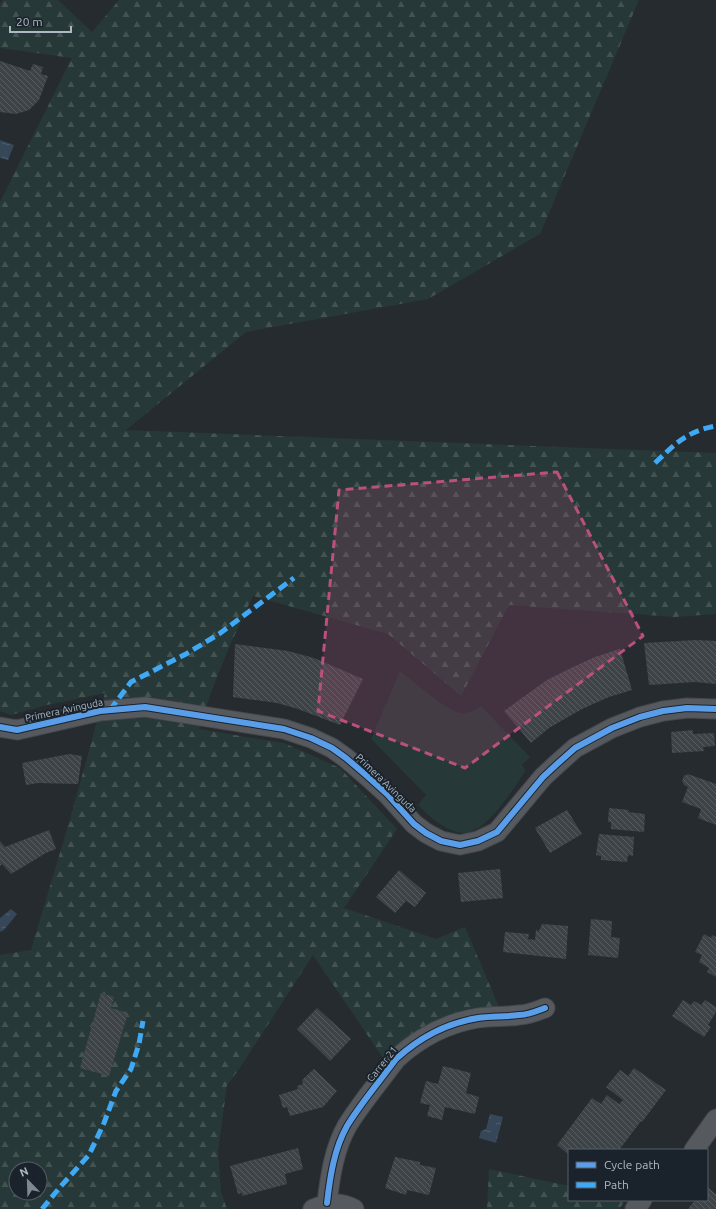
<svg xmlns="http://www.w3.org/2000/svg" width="716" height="1209" viewBox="0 0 716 1209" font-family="Ubuntu,sans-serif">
<defs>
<pattern id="forest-firs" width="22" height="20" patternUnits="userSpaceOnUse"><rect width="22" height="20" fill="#263837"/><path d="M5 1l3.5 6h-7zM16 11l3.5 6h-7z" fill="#435352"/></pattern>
<pattern id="water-ripples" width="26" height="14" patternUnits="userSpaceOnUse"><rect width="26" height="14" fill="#354758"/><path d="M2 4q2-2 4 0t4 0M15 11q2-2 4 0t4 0" fill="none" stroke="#505f6e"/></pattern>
<pattern id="building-back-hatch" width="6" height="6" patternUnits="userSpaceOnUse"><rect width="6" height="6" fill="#3e4347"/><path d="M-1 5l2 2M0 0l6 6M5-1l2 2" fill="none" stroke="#575c60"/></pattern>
</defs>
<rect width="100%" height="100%" fill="#262b30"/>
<path fill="#263837" d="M400,671C412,680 448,712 461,713C468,714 475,710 481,706L530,757L522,765L526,770C514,788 488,831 465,833C449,834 428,816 418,805L426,795L371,739Z"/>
<g fill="url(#forest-firs)" fill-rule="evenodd">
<path d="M3,0H58L92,32L119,0H639L540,234L428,299L246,332L126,430L716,453V614L674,617L509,605L461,696L388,634L253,596C232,639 213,683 199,729L284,743L340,768L397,829L344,908L436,939L465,927L499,1007C463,1005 407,1031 383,1058L313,955L239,1069L227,1085L218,1151L221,1192L227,1209H0V955L31,950L70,819L105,693L47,705L11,715L0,711V202L72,58L0,48V4ZM16,1169H40V1193H16Z"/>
<path d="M489,1169L569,1186V1200H626L619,1209H487Z"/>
</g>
<g fill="url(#water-ripples)">
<path d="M0,140L14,145L8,160L0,158Z"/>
<path d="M11,909L17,914L4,930L0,932V918Z"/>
<path d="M490,1114L503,1117L496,1143L479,1138L481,1131L486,1129Z"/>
</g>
<g fill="url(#building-back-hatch)">
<path d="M0,61L30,71L33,64L43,67L41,74L48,76L39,100L29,110L16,114L0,112Z"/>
<path d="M696,640L716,641V684L695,682L649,685L644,643Z"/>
<path d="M235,644L288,651L314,658L363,679L340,725L298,709L277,703L233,697Z"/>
<path d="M620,649L632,690L609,697L582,709L549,728L531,743L504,711L547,680L571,668L595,657Z"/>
<path d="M693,730V734L714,733L715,746L703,747L704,751L672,753L671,732Z"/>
<path d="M69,754L82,756L78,784L38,783L26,785L22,763Z"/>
<path d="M688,774L716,784V825L698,818L701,809L682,802L688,787L684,785L682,781L684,776Z"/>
<path d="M609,808L629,810L628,812L645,814L644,832L611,829V822H608Z"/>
<path d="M567,810L582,834L550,853L535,828Z"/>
<path d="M49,830L56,849L46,853L11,874L2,864L0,866V841L5,847Z"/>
<path d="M599,834L634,837L633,856L628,855L627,862L601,860V856L596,855Z"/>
<path d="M500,869L503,898L461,902L458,873Z"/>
<path d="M399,870L426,893L415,907L406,901L395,913L376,897Z"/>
<path d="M591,919L612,921L611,937L620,938L618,958L588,955Z"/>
<path d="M542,924L568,926L566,959L503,952L505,932L529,934L528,939L535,940L536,930L539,931Z"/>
<path d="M704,934L711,938L712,935L716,937V977L707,972L709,968L699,962L702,955L695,952Z"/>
<path d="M101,993L114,997L111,1008L128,1013L109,1076L80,1068Z"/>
<path d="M683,1000L691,1005L694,1001L701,1005L705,1000L716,1007V1012L708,1025L711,1027L704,1037L672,1016Z"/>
<path d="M317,1008L351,1039L330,1061L297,1029Z"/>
<path d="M443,1066L471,1073L466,1093L479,1097L475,1114L445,1107L442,1120L427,1116L430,1105L420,1103L426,1081L438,1084Z"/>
<path d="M634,1068L666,1090L642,1122L641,1121L619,1150H569V1155L557,1145L592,1098L601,1104L607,1095L619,1104L623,1100L606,1087L620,1070L628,1076Z"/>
<path d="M314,1069L337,1091L323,1107L290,1116L287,1107L283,1108L279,1095L298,1089L297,1086L303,1084L302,1080Z"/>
<path d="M298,1148L303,1169L285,1174L287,1184L242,1196V1193L238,1194L230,1166Z"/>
<path d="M395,1157L420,1162V1165L436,1168L429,1195L407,1190L406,1195L385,1188Z"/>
<path d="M707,1187L716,1194V1209H688L695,1200H707Z"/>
</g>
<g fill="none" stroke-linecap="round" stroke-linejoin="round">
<g stroke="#44474b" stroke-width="21">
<g id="street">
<path d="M0,727L17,730L100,711L145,707L284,729L311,738L332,748L346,758L367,776L387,794L414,824L426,833L441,841L460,845L478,841L497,832L543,777L557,764L575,748L612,728L640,717L663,711L687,708L716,709"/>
<path d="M694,1150L716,1119"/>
<path d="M327,1203C330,1177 334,1149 347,1126C361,1103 380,1081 396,1059C419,1038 447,1023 478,1018C492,1016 505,1017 519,1015C528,1015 537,1011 545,1008"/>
<path d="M313,1209C328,1203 339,1201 354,1209"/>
<path d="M635,1209L642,1200"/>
</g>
</g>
<use href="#street" stroke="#565a5f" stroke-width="19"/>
<g stroke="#3fa9f5" stroke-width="5" stroke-dasharray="10 5" stroke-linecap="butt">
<path d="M655,463C675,444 687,431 716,426"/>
<path d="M110,710L131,682L186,654L219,634L294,578"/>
<path d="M42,1209L61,1186L89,1155L104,1123L116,1091L131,1069L139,1044L143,1021"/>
</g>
<g stroke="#1a232b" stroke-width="8">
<g id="cycleway">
<path d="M0,727L17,730L100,711L145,707L284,729L311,738L332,748L346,758L367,776L387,794L414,824L426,833L441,841L460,845L478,841L497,832L543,777L557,764L575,748L612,728L640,717L663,711L687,708L716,709"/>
<path d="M327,1203C330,1177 334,1149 347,1126C361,1103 380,1081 396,1059C419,1038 447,1023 478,1018C492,1016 505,1017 519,1015C528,1015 537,1011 545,1008"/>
</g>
</g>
<use href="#cycleway" stroke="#5a9eea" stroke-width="6"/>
</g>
<path fill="#bb507f" fill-opacity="0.2" stroke="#bb507f" stroke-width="3" stroke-dasharray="8 5" stroke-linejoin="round" d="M557,472L643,636L465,768L318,711L339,490Z"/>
<g text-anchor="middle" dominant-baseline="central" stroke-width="4" stroke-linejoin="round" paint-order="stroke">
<g font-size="10" fill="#afb9c3" stroke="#1a232b">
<text transform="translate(64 710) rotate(-12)">Primera Avinguda</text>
<text transform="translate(386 783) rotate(44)">Primera Avinguda</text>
<text transform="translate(382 1064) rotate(-51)">Carrer 21</text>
</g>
</g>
<rect x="568" y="1149" width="140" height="52" fill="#1a232b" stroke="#565f68"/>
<rect x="576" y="1162" width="20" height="6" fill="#5a9eea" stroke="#565f68"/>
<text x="604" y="1169" font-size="12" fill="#afb9c3">Cycle path</text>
<rect x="576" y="1182" width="20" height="6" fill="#3fa9f5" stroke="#565f68"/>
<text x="604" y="1189" font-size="12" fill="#afb9c3">Path</text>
<g transform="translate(28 1181) rotate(337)"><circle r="19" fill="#1a232b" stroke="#565f68"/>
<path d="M0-3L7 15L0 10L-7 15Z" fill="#7f8790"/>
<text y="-6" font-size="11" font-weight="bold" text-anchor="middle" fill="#afb9c3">N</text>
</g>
<path d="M10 26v6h61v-6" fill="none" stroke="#afb9c3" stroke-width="2"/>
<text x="16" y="26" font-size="12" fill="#afb9c3" stroke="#1a232b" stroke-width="3" paint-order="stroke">20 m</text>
</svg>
